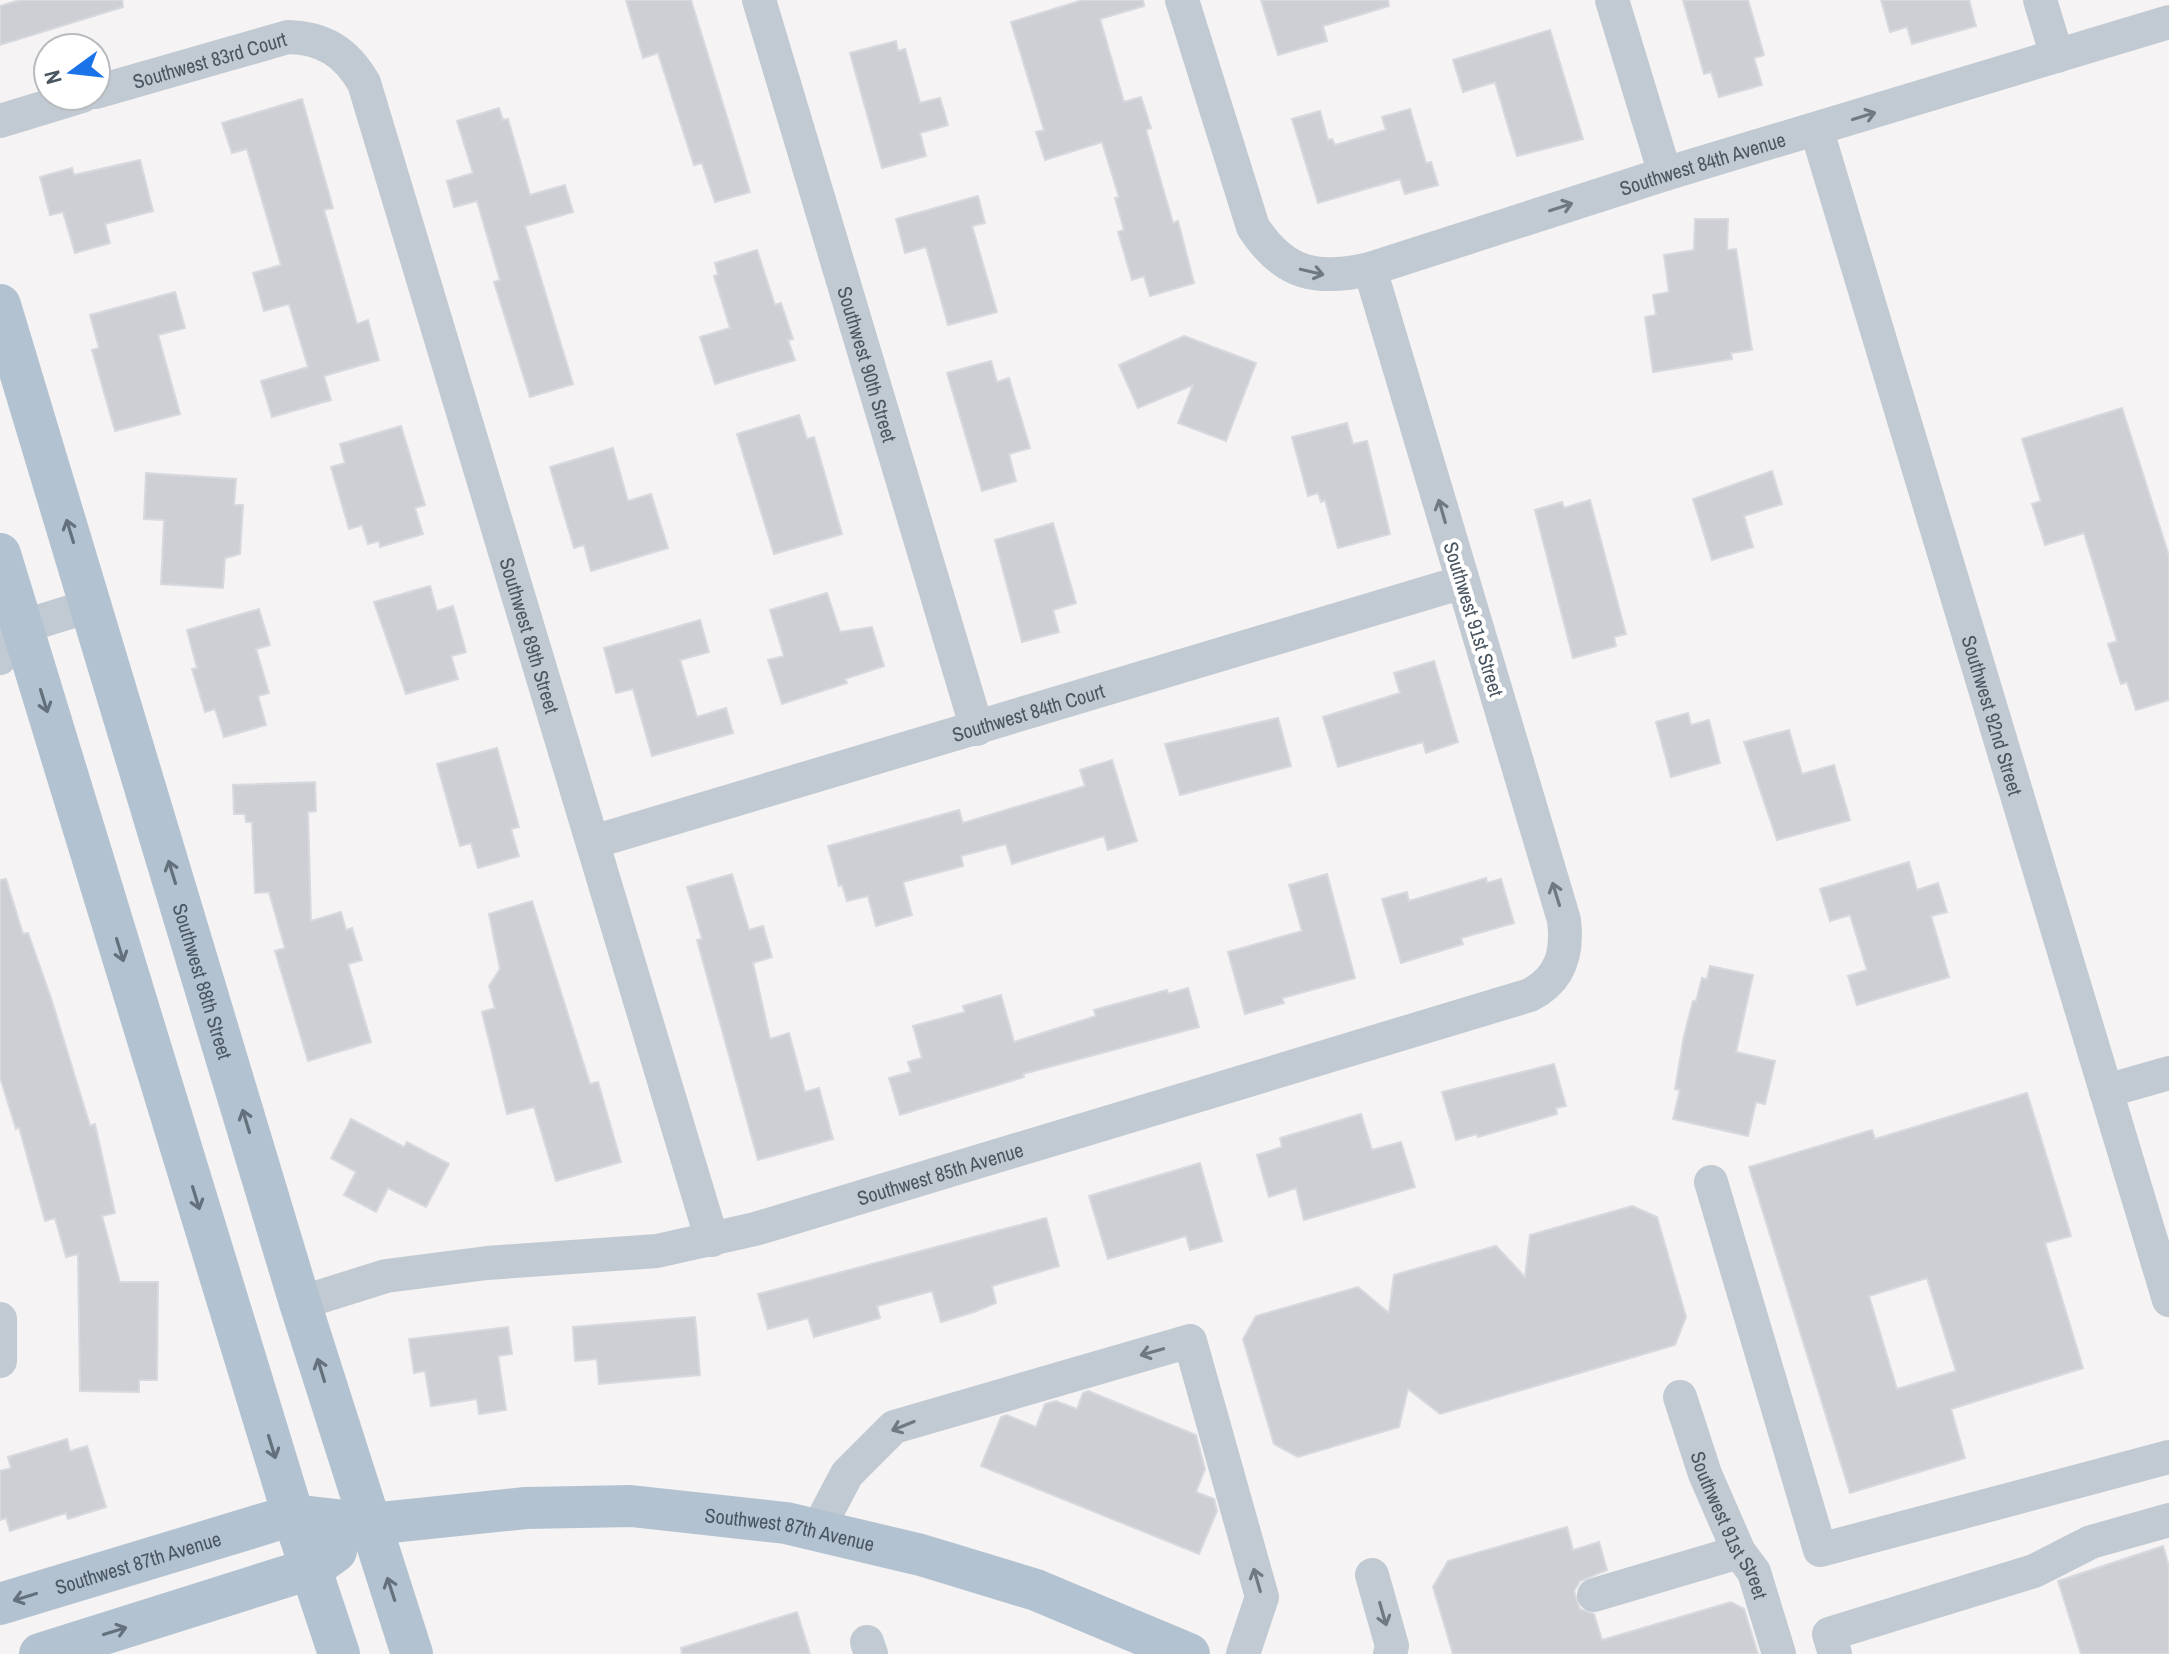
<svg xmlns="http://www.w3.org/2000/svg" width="2169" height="1654" viewBox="0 0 2169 1654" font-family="'Archivo Narrow',sans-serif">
<rect width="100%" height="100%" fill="#f5f3f3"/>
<g fill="#cdcfd5" stroke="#d7d9de" stroke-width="2" fill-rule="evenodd">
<path d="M20,0H122L123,7L0,45V6Z"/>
<path d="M626,0H691L750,192L715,202L702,163L694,165L658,53L643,58Z"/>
<path d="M1083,0H1143L1144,6L1100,19L1124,102L1141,97L1151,128L1146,130L1173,223L1178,221L1194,283L1150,296L1144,276L1132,280L1118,232L1124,230L1115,198L1119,197L1102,142L1045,160L1036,132L1044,130L1011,22Z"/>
<path d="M1261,0H1388L1389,6L1323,26L1327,41L1278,55Z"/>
<path d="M1683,0H1748L1764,55L1754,58L1762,85L1719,97L1711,72L1704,74Z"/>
<path d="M1881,0H1969L1976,26L1912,44L1907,27L1890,32Z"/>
<path d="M1550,30L1583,139L1517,156L1495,82L1463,92L1453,60Z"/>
<path d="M896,41L898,51L905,49L920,103L940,98L948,125L920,133L926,156L882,168L850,53Z"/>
<path d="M302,99L333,208L324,210L357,324L368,320L379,360L324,376L331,400L272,417L261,381L308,367L289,304L264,311L253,273L281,265L247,149L232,153L222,123Z"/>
<path d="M499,108L503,120L508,119L530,195L565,185L573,212L525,226L573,384L530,397L494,282L500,280L477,201L454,207L447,181L473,173L457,121Z"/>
<path d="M1410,109L1426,163L1431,162L1438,185L1405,194L1400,179L1318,203L1292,119L1320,111L1328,140L1332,139L1335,145L1386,130L1382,117Z"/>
<path d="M140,160L153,211L105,224L110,243L75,253L63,212L50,215L40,177L72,168L74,175Z"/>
<path d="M978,196L985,223L972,226L997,312L948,325L926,247L905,253L896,219Z"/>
<path d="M1695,219H1728L1727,250L1736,249L1752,350L1731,353L1732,359L1653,372L1645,317L1656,315L1653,295L1669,292L1664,255L1694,250Z"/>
<path d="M757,250L775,305L781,303L793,339L788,340L795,360L715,384L700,337L730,328L714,276L718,275L715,263Z"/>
<path d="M175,292L185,328L158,335L180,414L115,431L92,350L99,348L90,315Z"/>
<path d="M1184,336L1256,363L1226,441L1178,423L1193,385L1138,408L1119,365Z"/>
<path d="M991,361L997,382L1009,378L1030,448L1009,454L1016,481L982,491L947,373Z"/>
<path d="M2122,408L2169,556V700L2136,710L2127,682L2121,684L2108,644L2117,641L2084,533L2045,545L2032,504L2041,501L2022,439Z"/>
<path d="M799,415L807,439L814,437L842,534L774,554L737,434Z"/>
<path d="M1347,423L1353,444L1367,441L1390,534L1338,548L1325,500L1321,502L1318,493L1308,496L1292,437Z"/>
<path d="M401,426L425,505L415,508L423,534L380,547L379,541L368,544L362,525L349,529L331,467L345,463L340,444Z"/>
<path d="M613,448L628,501L651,494L668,548L591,571L584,545L574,548L550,467Z"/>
<path d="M1772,471L1782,504L1744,516L1753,547L1712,560L1693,499Z"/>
<path d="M146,473L236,479L234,505H243L240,554L225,558L223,588L161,584L164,520L144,519Z"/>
<path d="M1590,500L1626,634L1614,637L1616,646L1573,658L1535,510L1562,502L1564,508Z"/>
<path d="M1053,523L1076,603L1053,610L1059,632L1022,642L995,540Z"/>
<path d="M430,586L437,611L453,606L466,652L451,656L458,679L406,694L374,602Z"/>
<path d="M827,593L840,632L872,627L884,666L845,679L847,683L782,704L768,660L784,656L770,610Z"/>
<path d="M259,609L270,645L256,649L269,693L258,696L266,725L224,737L215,709L205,712L192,669L197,668L187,630Z"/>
<path d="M700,620L709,652L680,660L697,717L726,708L733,733L652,756L633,689L616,693L604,648Z"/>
<path d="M1434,661L1458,742L1426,753L1423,742L1338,767L1323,717L1400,693L1394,673Z"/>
<path d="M1688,713L1691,725L1709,720L1720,763L1671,777L1656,722Z"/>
<path d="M1278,718L1291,766L1180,795L1165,744Z"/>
<path d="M1789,730L1802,774L1834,765L1850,820L1777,840L1744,742Z"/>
<path d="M497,748L519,827L511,829L519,856L478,868L471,843L460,846L437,764Z"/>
<path d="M1112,760L1137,841L1108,850L1104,836L1012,864L1006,844L961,856L963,866L903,882L912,915L876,926L868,896L847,901L842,885L839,886L828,846L959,810L963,823L1085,786L1080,770Z"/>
<path d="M315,782L316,811L308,812L311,921L341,912L346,930L352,928L362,960L348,964L371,1042L308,1061L275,951L285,948L269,892L255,893L252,822H246L245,814H234L233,785Z"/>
<path d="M1909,862L1917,890L1938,883L1947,912L1931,916L1949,977L1857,1005L1848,976L1867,970L1850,915L1830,921L1820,889Z"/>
<path d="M732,874L749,930L763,926L772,957L753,963L770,1039L789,1033L805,1092L819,1088L833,1139L758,1160L697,940L702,939L687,887Z"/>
<path d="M1327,874L1355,978L1282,998L1284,1003L1245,1014L1228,952L1302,931L1289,885Z"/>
<path d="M1486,878L1487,883L1501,879L1514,923L1461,938L1463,944L1401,963L1382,899L1407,892L1409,901Z"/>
<path d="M6,879L23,934L28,933L51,998L90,1126L95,1124L115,1213L102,1216L120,1282H158L157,1380H139V1392L80,1391L78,1254L66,1257L55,1218L45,1221L19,1127L16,1129L0,1077V880Z"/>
<path d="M532,901L590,1084L598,1082L621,1162L556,1181L534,1107L507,1114L482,1012L495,1008L489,986L500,969L489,914Z"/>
<path d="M1710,966L1753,975L1736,1052L1775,1061L1765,1104L1756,1102L1748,1136L1673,1119L1680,1090L1675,1089L1684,1036L1693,1001H1696L1702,978L1707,979Z"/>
<path d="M1188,988L1199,1027L1023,1074L1024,1077L900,1115L889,1078L911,1072L908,1062L922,1058L913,1026L965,1012L963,1006L1001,995L1014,1042L1096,1016L1094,1010L1167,990L1168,994Z"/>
<path d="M1554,1064L1566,1106L1556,1108L1557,1114L1478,1137L1477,1134L1456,1140L1442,1092Z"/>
<path d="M2027,1093L2071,1236L2045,1243L2083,1368L1951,1409L1965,1458L1850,1493L1749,1167L1872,1130L1875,1139ZM1927,1278L1956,1371L1897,1389L1869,1296Z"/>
<path d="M1361,1114L1372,1150L1401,1142L1415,1187L1304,1220L1296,1188L1269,1197L1257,1155L1282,1147L1280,1138Z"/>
<path d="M351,1119L404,1147L407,1142L449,1164L426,1207L388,1188L376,1212L344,1195L356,1172L331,1158Z"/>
<path d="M1200,1163L1222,1241L1190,1250L1186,1236L1108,1259L1089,1196Z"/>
<path d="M1632,1206L1657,1217L1686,1317L1675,1345L1440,1414L1408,1389L1399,1427L1298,1457L1274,1444L1243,1339L1256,1316L1358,1287L1389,1313L1394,1275L1496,1246L1525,1277L1530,1235Z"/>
<path d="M1046,1218L1059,1266L992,1286L996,1303L974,1312L941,1322L932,1291L877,1306L880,1318L814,1337L808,1318L768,1329L758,1294Z"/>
<path d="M695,1317L700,1375L599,1384L597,1359L575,1361L573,1327Z"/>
<path d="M508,1327L512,1354L498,1356L506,1410L479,1414L477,1399L431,1406L425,1371L414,1373L409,1339Z"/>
<path d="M1088,1391L1196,1435L1205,1469L1196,1492L1214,1499L1217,1511L1199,1554L981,1466L1001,1417L1007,1415L1036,1427L1045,1404L1056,1401L1077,1409L1083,1393Z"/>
<path d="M67,1439L70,1451L87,1446L106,1507L68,1519L66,1513L10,1531L6,1518L0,1520V1471L11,1468L8,1457Z"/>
<path d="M1567,1527L1573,1550L1599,1542L1607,1570L1580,1581L1574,1591L1580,1609L1594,1614L1602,1640L1731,1602L1744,1609L1758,1654H1453L1433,1587L1448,1561Z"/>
<path d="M2163,1546L2169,1567V1654H2081L2058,1581Z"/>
<path d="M797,1612L810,1654H682L681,1648Z"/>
</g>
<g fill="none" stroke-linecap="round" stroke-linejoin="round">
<g stroke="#c1cad2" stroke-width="34">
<path id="s1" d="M759,0L977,729"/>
<path id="s2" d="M1182,0L1253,227C1284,275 1317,281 1370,269L1665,174L2169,22"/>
<path d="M1612,0L1665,174"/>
<path d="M2040,0L2057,56"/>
<path id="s3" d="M96,92L288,37C324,38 346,52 364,83L712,1240"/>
<path d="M0,121L82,96"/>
<path id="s4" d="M1817,131L2169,1300"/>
<path d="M0,620L21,627L93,605"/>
<path d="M0,658L21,627"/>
<path id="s5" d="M593,842L1463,582"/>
<path d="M2106,1091L2169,1073"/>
<path d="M1711,1182L1820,1550L2169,1457"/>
<path id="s6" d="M300,1303L386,1276L487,1263L657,1251L755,1229L1530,995C1561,979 1568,953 1564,920L1370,269"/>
<path d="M0,1319V1361"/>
<path id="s7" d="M1680,1397L1705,1474L1739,1552L1754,1572L1779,1654"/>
<path d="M818,1529L847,1474L894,1427L1190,1341L1262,1597L1243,1654"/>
<path d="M1372,1575L1392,1646L1390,1654"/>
<path d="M1594,1595L1739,1552"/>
<path d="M867,1642L871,1654"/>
<path d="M1835,1654L1829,1634L2034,1571L2091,1542L2169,1520"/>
</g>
<g stroke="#b3c2d1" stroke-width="42">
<path id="s8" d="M0,305L300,1303L412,1654"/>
<path d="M0,554L293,1515L339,1654"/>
<path id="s9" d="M0,1604L293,1515L371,1524L526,1508L631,1506L786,1523L921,1555L1036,1590L1189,1654"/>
<path d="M40,1654L313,1568L336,1551"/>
</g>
</g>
<defs><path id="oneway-shaft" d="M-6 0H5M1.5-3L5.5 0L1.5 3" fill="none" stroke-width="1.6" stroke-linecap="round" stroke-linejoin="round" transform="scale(2)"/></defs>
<g stroke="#6e7983">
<use href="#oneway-shaft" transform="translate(1864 116) rotate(-17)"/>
<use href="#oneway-shaft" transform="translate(1561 207) rotate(-18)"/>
<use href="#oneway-shaft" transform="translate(1312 272) rotate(13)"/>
<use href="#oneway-shaft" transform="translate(1442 511) rotate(-106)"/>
<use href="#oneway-shaft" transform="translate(1556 894) rotate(-107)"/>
<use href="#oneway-shaft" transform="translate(1152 1352) rotate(164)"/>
<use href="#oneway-shaft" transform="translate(903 1426) rotate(158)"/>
<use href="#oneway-shaft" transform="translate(1257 1580) rotate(-106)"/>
<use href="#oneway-shaft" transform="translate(1383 1614) rotate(74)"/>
</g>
<g stroke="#64717d">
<use href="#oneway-shaft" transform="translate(70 531) rotate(-107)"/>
<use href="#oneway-shaft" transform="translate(44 701) rotate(73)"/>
<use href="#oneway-shaft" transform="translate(172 872) rotate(-107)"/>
<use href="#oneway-shaft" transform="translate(120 950) rotate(73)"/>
<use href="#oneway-shaft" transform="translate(246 1121) rotate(-107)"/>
<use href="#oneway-shaft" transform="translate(196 1198) rotate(73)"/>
<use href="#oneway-shaft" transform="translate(321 1370) rotate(-107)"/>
<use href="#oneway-shaft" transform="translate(272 1447) rotate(73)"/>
<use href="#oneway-shaft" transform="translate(391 1589) rotate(-108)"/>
<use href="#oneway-shaft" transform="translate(25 1597) rotate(163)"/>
<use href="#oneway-shaft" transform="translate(115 1631) rotate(-17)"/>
</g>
<g text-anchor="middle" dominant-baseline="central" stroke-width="8" stroke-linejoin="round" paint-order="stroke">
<g font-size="20" fill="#4a5661" stroke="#fff">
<text stroke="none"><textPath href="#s3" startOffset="118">Southwest 83rd Court</textPath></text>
<text stroke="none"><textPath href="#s2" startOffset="722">Southwest 84th Avenue</textPath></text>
<text stroke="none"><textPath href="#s1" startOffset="380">Southwest 90th Street</textPath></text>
<text transform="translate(1474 619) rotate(73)">Southwest 91st Street</text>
<text stroke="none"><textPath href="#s3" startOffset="870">Southwest 89th Street</textPath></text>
<text stroke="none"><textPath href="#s5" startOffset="454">Southwest 84th Court</textPath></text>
<text stroke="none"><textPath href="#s4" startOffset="610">Southwest 92nd Street</textPath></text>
<text stroke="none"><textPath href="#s8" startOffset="706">Southwest 88th Street</textPath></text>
<text stroke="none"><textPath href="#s6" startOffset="656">Southwest 85th Avenue</textPath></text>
<text stroke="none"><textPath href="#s7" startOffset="138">Southwest 91st Street</textPath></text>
<text stroke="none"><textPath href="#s9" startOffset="806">Southwest 87th Avenue</textPath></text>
<text stroke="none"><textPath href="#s9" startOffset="144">Southwest 87th Avenue</textPath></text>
</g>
</g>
<g transform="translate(72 72) rotate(255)"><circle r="38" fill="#ffffff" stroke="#b7bbc0" stroke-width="2"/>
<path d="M0-6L14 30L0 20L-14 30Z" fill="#1a73e8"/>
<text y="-12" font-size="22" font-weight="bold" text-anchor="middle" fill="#4a5661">N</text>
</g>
</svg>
